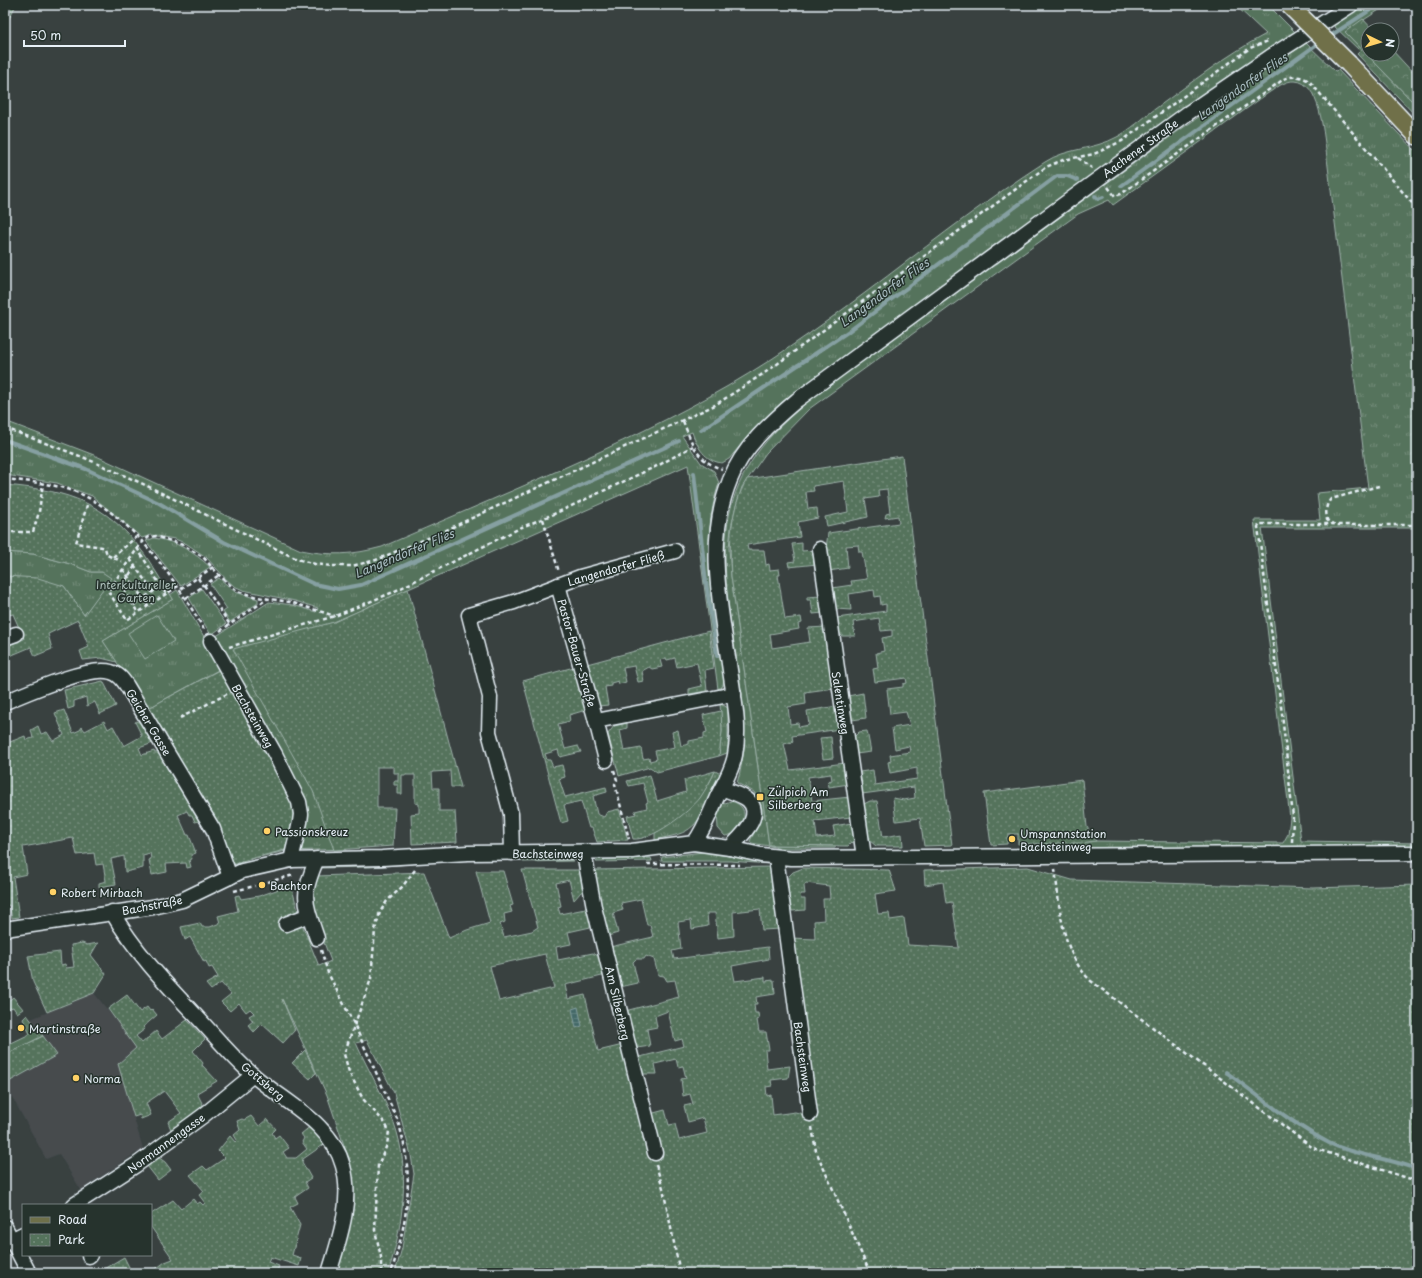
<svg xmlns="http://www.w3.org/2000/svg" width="1422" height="1278" viewBox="0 0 1422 1278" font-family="'Playpen Sans',sans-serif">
<defs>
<pattern id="grass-tufts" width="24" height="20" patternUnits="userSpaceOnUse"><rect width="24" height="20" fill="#55735c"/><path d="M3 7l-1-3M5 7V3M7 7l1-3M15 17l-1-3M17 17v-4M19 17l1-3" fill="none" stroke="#768e7c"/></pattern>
<pattern id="forest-crowns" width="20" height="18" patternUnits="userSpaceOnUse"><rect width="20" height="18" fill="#55735c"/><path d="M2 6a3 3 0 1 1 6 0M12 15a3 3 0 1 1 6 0" fill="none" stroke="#768e7c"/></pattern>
<pattern id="park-dots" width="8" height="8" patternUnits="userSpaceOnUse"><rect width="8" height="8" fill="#55735c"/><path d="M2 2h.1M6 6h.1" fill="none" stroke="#768e7c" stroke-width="1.8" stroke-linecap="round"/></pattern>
<pattern id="water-rules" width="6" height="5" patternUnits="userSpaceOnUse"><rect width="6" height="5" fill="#456a69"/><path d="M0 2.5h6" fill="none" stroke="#60807f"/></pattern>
</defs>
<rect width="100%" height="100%" fill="#394140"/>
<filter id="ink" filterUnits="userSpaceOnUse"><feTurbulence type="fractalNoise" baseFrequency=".025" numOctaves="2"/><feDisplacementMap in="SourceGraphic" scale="8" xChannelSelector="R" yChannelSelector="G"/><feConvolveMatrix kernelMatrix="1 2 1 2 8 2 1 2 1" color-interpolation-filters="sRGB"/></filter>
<g filter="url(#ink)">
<path fill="#464b4e" d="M94,993L137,1047L118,1064L144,1152L136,1153L81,1190L59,1154L46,1159L5,1084L57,1055L31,1019Z"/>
<g fill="url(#grass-tufts)" stroke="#9eb2aa">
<path d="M5,5H16L5,26Z"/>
<path d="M1235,5H1272L1274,7L1272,9L1296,33L944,283L781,403L754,429L729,459L722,463C705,461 697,447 692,432L682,436L701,463L714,471L719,483C698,546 714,612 724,676L723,686L718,689L688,465L334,622L315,628L347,849L286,851L254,858L230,866V864L285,850L291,834L220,669L147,709L103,641L173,599L170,595L177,590L207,642L269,602L293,605L316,612L318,608L295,601L243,590L234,586L226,579L206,557L187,544L175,539L151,535L142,538L92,496L57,483L5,475V421L94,455L301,550C331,556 352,555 382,547C498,496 618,449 728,386C840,321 936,232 1045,162C1066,148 1094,150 1117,137C1130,130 1143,118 1155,109C1191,83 1226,55 1266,34Z"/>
<path d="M1363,5H1387L1345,32L1417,106V117L1357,54L1360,51L1333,25Z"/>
<path d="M1306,43L1335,71L1338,70L1417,153V528H1262L1301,841L1417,843V846L1041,849V844L1080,843L1096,841L1283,843L1288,834L1290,818L1254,520H1320L1317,493L1368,488L1326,150C1323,132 1320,82 1295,81C1285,80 1275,89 1267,94L1113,205L1109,200L1078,214L809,409L766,453L742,487L735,509L731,528L729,548L731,576L769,845L836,846L835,848H782L751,843L750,841C761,818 767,818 754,792L737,783C750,738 744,709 737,664C718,543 709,478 815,396L1174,134Z"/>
<path d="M154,538C176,541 194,552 210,567L181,586L146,541Z"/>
<path d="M5,552L33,554L70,564L91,572H102L112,578L84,615L64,586L5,577Z"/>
<path d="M219,578L235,592L258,599V603L230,622L223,612L227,609L210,584Z"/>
<path d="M202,589L226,624L211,635L189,598Z"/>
<path d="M720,703L728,708V745L727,753L719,756L722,731Z"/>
<path d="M715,771L721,774C712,793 705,820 686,831C677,836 665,837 655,840V833C681,817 703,800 715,771Z"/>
<path d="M731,801C755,807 742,835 725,836L718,828L717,814L722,804Z"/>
<path d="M703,852L767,862L769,864L730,861H661L662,857Z"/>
<path d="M651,858L652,861L596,862L598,859Z"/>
<path d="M524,859H572L574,861L523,862Z"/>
<path d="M422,860L425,863L370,867L321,868L322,864Z"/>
<path d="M13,997L23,1009L17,1013L13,1007L5,1010V1004Z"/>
<path d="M27,1015L43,1036L5,1055V1046L30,1034L23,1019Z"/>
</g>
<path fill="url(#forest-crowns)" stroke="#9eb2aa" d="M1363,19L1373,30H1368V54H1392V50L1417,77V106L1345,32Z"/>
<g fill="url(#park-dots)" stroke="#9eb2aa" fill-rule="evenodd">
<path d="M902,456L952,845L924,846L920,818L896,821L893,798L904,800L915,798L914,787L862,794L860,772L873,770L875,785L917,779V768L890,773L888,762L891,761L890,755L910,752L909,746L895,749L892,728L910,725L906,712L890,714L887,689L903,687V684L907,683L906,678L875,682L873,669L878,668L876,653L884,651L882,638L892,636V630L881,631L879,618L853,622L855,636H842L839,634L837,618L886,611V604L881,605L880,596L875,597L874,590L849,594L851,610L836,609L832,588L852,585L851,581L867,579L862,552H859L858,545L846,546L848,568L829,571L826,549L828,533L899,523L898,516L885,518L886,514L890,513L887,489L878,490L879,497L865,499L868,517L827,526L825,517L848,512L844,481L813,486L814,491L806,492L808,509L817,508L818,518L798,522L800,537L747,545L748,550H764L766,565L769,564L770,570L779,569L780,575H778L785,619L801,617L802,623L798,624L799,629L770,634L772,648L810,642L808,628L826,627L834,688L805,692L806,704L788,707L790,724L798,723L799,727L809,725L807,711L837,706L840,729L792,736L793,742L784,744L790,770L845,763L849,784L829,787L828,781L832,780L831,774L808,777L812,801L850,797L851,817L815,821L817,838L835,836L833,826L852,823L854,840L848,846L769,845L731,576C729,543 730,509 747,479Z"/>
<path d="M5,485C59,490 98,498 135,542C148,557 158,576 169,592L173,599L103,641L117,662L101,658L83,660L80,651L89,647L78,620L48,634L52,649L35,656L31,647L5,658V650L8,645L24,639L13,614L5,616V576L38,578L64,586L84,615L111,578L102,572H91L70,564L33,554L5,552Z"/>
<path d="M802,543V551L815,550L817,564L789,567L788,562L795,561L792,544Z"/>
<path d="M408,589L461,787H451L450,771L432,772L433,788H439V811H455L457,842L412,844L411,814L419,813V804L415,803V775H402V794H398V785H394V781H398V773H394V767H377V808H395L393,846L334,850L313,791L233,649L334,622Z"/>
<path d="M821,596L823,613L813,614L811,600H807V597Z"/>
<path d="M709,631L714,668L705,670L707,691L689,694V689L702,686L697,663L677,667L675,658L667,660L666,658L660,660L662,667L652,669L649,667L642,671L644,681L638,682L634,666L623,668L626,682L619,684L618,681L611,683V686L605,687L608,705L599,706L587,664Z"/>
<path d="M574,667L586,710L569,715L570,721L558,724L565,749L578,746L581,752L560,757L558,750L545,754L547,760H550L553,767L562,765L565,777L559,779L565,797L606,787L607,792L593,796L597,814L604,817L607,812L619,809L628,840L597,842L592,828H589L581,801L564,805L568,821L561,823L523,681Z"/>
<path d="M221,669L290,793C294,811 296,833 285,850L230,864L147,709Z"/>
<path d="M103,681L116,706L100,714L95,702L87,706L86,697L74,701V707L68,709L64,690Z"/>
<path d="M863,693L866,718L852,720L848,696Z"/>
<path d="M64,710L73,733L80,730L82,727L85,731L104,721L108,729L113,726L124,746L142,736L135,722L142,719L156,742L139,748L142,755L154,751L155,753L162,752L203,820L195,822L192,815H189L187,811L178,815L187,835H189L196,853L191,855L192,859L189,860L191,867L187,868L186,863L166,864L167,872L152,875L149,860L151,859L150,853L143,855V868L125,872L124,856L111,859L116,884L99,887V883L106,881L103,864L96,865L94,853L77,855L73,838L23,847L27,874L13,877L19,917L12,918L9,905L5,906V744L25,736L26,740L33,738L31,730L38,726L41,734L47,732L53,741L64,735L55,713Z"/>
<path d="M721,711L722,731L719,756L657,772L650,767L619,776L608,734L614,726L627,723V728L620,730L624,751L641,748L643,759L649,758L650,761L657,759L655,751L675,747L672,732L678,730L681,746L689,744V741L704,738V733L707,732L703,715Z"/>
<path d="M867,731L871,752L856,754L854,737L859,732Z"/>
<path d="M831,737L833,758L823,759L820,738Z"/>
<path d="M715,771C711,780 706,789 700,798C689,812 652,841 633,839L627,816L636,814L635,811L647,808L646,803L648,802L643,783L629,786L627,781L650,775L657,801L686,792L684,780Z"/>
<path d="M1082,780L1087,827L1096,841L1080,843L1018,844V834H1008L1007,844L991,845L984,793Z"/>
<path d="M870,801H877L883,837L902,834L903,846H876L869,840L864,804Z"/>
<path d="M772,867L781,929L762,930L760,909L733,912L734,936L718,938L715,913H707L708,926L692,929L691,920L678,922L681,949L672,951L674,959L768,947L769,959L732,966L735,981L765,977V981L774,980L775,994L756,997L757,1004H754L755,1013H758L759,1019L757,1020L759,1032H766L769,1050H765L767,1069L790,1066L788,1078L771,1080L772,1086L766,1087L767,1096L771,1095L773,1115L795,1112L807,1115L790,938L815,939L814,921L824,920L823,899H830L829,886L806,883L804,886L805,894H800L801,899H805V910L792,911L788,892V877L793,872L803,868L889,870L896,891L875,894L878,914L889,913L890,920L904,918L908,945L959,948L952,902L946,903L943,882L925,885L924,870L1028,867L1072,880L1313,888L1417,885V1273H395L402,1248L414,1174L411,1155L394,1093L367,1040L356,1043C368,1070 384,1096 394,1123C411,1170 403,1226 388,1273H336L354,1202L350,1163L327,1095L282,999L295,1030L283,1043L262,1024L254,1032L248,1025L253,1021L249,1016L254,1013L250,1009L246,1012L239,1003L230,1011L221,1002L231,994L221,983L211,990L206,984L218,977L212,967L209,968L206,961L204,962L190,937L185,940L181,927L200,923L202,927H210L220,923L218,916L238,911L235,896L239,895L241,899L259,896L291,885L301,922L319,966L331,961L310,906L317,876L424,872L449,938L467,930L490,923L476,871H503L513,905L510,906L512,912L504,914L505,922L500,924L504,937L532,931L538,927L522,870H581L586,891L581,892L574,900L569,880L556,883L561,906L558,907L560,914L590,908L595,926L568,932L571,944L556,947L558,960L593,953L603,959L606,975L565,985L568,999L585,995L598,1051L623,1045L650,1114L665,1110L669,1125L675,1124L679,1140L707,1133L703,1118L688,1122L684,1106L693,1104L690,1094L683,1096L681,1079L686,1078L683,1066L678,1067L676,1059L655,1064L657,1074H640L636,1058L684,1046L682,1039L675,1041L668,1011L655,1016L657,1027L647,1029L650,1046L637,1048L634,1047L625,1011L679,997L675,980L667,981L664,976L658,975L654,959L646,956L644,959H636L633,962L638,983L620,987L610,947L653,937L650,925H647L641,899L621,903L623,910L613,913L618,933L608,936L592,870ZM545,954L554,988L499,1001L490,966Z"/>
<path d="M82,943L87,945L98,943L91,955L106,974L94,993L47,1012L33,982L28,956L60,952L61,965L65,964L66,968L74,967L71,945Z"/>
<path d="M127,995L140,1012L147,1007L150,1011L152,1009L157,1015L143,1027L145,1029L136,1036L142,1043L156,1031L162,1039L187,1020L205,1039L193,1051L203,1063L202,1065L217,1081L197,1093L205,1109L172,1132L168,1122L181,1113L164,1091L146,1103L151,1115L141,1119L140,1115L134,1117L118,1064L136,1048L108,1009Z"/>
<path d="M43,1036L57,1055L5,1084V1055Z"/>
<path d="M305,1050L316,1073L310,1079L292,1063Z"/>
<path d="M251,1116L259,1126L267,1119L276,1129L272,1133L275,1138L279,1135L289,1148L283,1152L287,1158H296L307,1149L302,1142L304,1138L301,1134L312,1125L326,1143L303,1159L302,1162L311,1178L305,1182L308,1188L295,1197L298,1203L290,1207L300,1225L292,1255L301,1258L299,1266L270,1257L268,1262L279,1266L277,1271L281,1273H150L165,1262L173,1259L151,1227V1214L173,1200L181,1209L193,1199L197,1204L200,1202L203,1205L205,1203L199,1195L204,1191L190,1175L203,1166L207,1170L225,1158L218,1151L230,1136L235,1142L237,1140L234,1135L240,1130L237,1121L242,1119L244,1120Z"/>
<path d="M155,1155L165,1162L171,1170L158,1180L144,1162Z"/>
<path d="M124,1257L132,1273H97Z"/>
</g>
<path fill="#55735c" stroke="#9eb2aa" d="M157,615L174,641L145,659L128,633Z"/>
<path fill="url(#water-rules)" stroke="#86a0a2" d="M578,1007L582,1026L576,1028L572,1009Z"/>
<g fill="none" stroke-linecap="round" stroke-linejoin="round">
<g stroke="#86a0a2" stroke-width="4">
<path d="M1327,38L1378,5"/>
<path d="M1121,186L1320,42"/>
<path d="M1095,196L1098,199L1103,197"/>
<path d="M701,430L849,331L1057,176H1067L1077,180"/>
<path d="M5,440L86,469L159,503L224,542L314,584L338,589L361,585L679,441"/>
<path d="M694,473L706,582L717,656"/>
<path d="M1226,1072C1259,1096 1292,1124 1329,1143C1356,1156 1389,1158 1417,1169"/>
</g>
<g stroke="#e8f1f8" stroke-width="17">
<g id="minor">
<path d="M820,549L864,857"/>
<path d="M558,585L596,721"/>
<path d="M5,638L16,634"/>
<path d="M211,641L275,754L299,802L301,814L300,822L291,860"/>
<path d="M5,702C27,693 89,665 111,672C119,674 123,680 127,686L213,829L230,877"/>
<path d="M606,760L596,721L734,694"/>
<path d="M722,788C730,792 741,794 748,800C765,816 740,837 730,848"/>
<path d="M694,843C705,828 710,813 717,797C724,783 732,771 735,755C740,729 735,703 731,677C722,613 704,543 730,480C742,448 771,422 797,400L1188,113L1270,57L1351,5"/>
<path d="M512,853L511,814L489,732L490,697L469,615L514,602L580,577L675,551"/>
<path d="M584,853L594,907L655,1153"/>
<path d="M776,857L810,1114"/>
<path d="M112,912C135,952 167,985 198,1018C216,1037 233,1058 253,1075C284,1102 332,1123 343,1166C353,1201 339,1240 329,1273"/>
<path d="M286,924L309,915"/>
<path d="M5,929L153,907L182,900L242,871L291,860L382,858L468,853L632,851L694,843L730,848L761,855L791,858L1417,853"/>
<path d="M317,938C304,900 301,896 317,859"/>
<path d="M74,1205L136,1165L204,1115L253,1075"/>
<path d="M5,1227L29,1273"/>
<path d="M5,1243L23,1234"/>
<path d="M89,1256L90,1255"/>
</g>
</g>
<g stroke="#e8f1f8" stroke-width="20">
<path id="major" d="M1349,64L1417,136"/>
</g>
<g stroke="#e8f1f8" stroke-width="2.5" stroke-dasharray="4 3" stroke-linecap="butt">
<path d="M5,10L8,5"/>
<path d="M1078,158L1092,168"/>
<path d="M1108,187L1115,196L1121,194L1284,79C1293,75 1304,76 1311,83L1417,209"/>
<path d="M683,421C692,443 696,461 722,469"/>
<path d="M5,428L85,458L141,483L297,559L315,564L331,566H352L376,560L442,532L715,405L769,370L1046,167L1063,160L1094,154L1122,141L1250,48L1268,41"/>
<path d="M5,479C32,482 61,484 85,496C137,522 177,583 205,631"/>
<path d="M1379,486L1331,499C1325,505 1326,512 1327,520L1333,524L1338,525H1417"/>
<path d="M87,505L76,543L102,547L105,548L107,555L121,561"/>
<path d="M543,519L559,572"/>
<path d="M5,532H33L39,512L43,483"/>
<path d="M137,548L166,594"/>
<path d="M113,557L136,537"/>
<path d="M130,559L153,592"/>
<path d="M135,566L122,586L138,613"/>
<path d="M123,569L148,606"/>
<path d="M198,578L203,586"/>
<path d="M204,585L230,625"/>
<path d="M178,586L127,620L108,591L142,542L149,537L156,536L183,545L203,557L219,575L237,591L257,597L290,602L335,616"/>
<path d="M181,589L213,567"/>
<path d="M137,591L147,584"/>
<path d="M186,598L219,575"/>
<path d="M134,605L161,586"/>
<path d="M220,631L267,599"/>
<path d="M229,647L335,616L391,593L522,527L554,514L661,464L693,446"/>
<path d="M180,718L227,694"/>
<path d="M614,770L617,780L615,784L629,839"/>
<path d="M1292,842L1293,817L1282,714L1258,527L1260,524H1333"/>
<path d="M647,864L740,865"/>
<path d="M1055,869C1060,909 1061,952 1091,981L1313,1148L1417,1181"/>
<path d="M268,882L294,875"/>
<path d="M234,891L255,886"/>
<path d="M321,950L328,973L355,1026L398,1121C415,1176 408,1219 391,1273"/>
<path d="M812,1127L816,1151L870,1273"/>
<path d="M656,1165L663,1188L680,1273"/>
<path d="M381,1273V1257L375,1230L378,1165L387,1145L389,1131L385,1123L363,1099L349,1072L344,1054L371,979L375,930L380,912L387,901L402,887L415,870"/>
</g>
<use href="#minor" stroke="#26332d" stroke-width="14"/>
<use href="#major" stroke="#6f704a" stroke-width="17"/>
<g stroke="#e8f1f8" stroke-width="20" stroke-linecap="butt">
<path id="major-bridge" d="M1289,5L1349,64"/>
</g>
<use href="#major-bridge" stroke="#6f704a" stroke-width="17"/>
</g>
</g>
<g fill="#ffd166" stroke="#26332d" stroke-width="1.5">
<rect x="756" y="793" width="8" height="8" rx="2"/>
<circle cx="267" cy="831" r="4"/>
<circle cx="1012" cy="839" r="4"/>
<circle cx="262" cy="885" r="4"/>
<circle cx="53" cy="892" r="4"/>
<circle cx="21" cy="1028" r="4"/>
<circle cx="76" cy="1078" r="4"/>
</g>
<g text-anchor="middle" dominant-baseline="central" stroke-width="3" stroke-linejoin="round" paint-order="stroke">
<g font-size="11" fill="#e8f1f8" stroke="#26332d">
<text transform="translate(1140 148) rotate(-36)">Aachener Straße</text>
<text transform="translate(616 568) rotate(-16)">Langendorfer Fließ</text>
<text transform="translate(577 653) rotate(74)">Pastor-Bauer-Straße</text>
<text transform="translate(841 703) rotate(81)">Salentinweg</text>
<text transform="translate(253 716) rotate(60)">Bachsteinweg</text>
<text transform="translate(149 722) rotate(59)">Geicher Gasse</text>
<text x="548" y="853">Bachsteinweg</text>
<text transform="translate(152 905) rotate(-11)">Bachstraße</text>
<text transform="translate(618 1003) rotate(77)">Am Silberberg</text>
<text transform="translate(803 1057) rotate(82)">Bachsteinweg</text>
<text transform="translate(263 1081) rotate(40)">Gottsberg</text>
<text transform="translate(166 1143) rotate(-36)">Normannengasse</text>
</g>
<g font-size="11" fill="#adbfba" stroke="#26332d">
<text x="136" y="584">Interkultureller<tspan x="136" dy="13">Garten</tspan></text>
</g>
<g font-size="11" fill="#e8f1f8" stroke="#26332d" text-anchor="start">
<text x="768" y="791">Zülpich Am<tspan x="768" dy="13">Silberberg</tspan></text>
<text x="275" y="831">Passionskreuz</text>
<text x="1020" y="833">Umspannstation<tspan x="1020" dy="13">Bachsteinweg</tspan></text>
<text x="270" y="885">Bachtor</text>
<text x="61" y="892">Robert Mirbach</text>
<text x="29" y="1028">Martinstraße</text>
<text x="84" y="1078">Norma</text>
</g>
<g font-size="12" font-style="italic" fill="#a7bbbf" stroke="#26332d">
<text transform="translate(1242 86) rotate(-35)">Langendorfer Flies</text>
<text transform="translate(884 292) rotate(-36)">Langendorfer Flies</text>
<text transform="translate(404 553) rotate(-23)">Langendorfer Flies</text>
</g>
</g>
<rect width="1422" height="1278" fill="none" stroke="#26332d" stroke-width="20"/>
<rect x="10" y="10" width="1402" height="1258" fill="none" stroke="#e8f1f8" stroke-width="1.5" filter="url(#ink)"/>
<rect x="22" y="1204" width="130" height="52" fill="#26332d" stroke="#747f7e"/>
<rect x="30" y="1217" width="20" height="6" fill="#6f704a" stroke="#747f7e"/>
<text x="58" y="1224" font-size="12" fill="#e8f1f8">Road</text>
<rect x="30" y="1234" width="20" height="12" fill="url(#park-dots)" stroke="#747f7e"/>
<text x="58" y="1244" font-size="12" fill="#e8f1f8">Park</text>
<g transform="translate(1380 42) rotate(95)"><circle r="19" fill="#26332d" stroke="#747f7e"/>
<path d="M0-3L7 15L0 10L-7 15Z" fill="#ffd166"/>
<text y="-6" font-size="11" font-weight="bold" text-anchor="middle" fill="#e8f1f8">N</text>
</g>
<path d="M24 40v6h101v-6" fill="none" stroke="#e8f1f8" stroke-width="2"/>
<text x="30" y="40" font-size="12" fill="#e8f1f8" stroke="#26332d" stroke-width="3" paint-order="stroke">50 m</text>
</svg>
